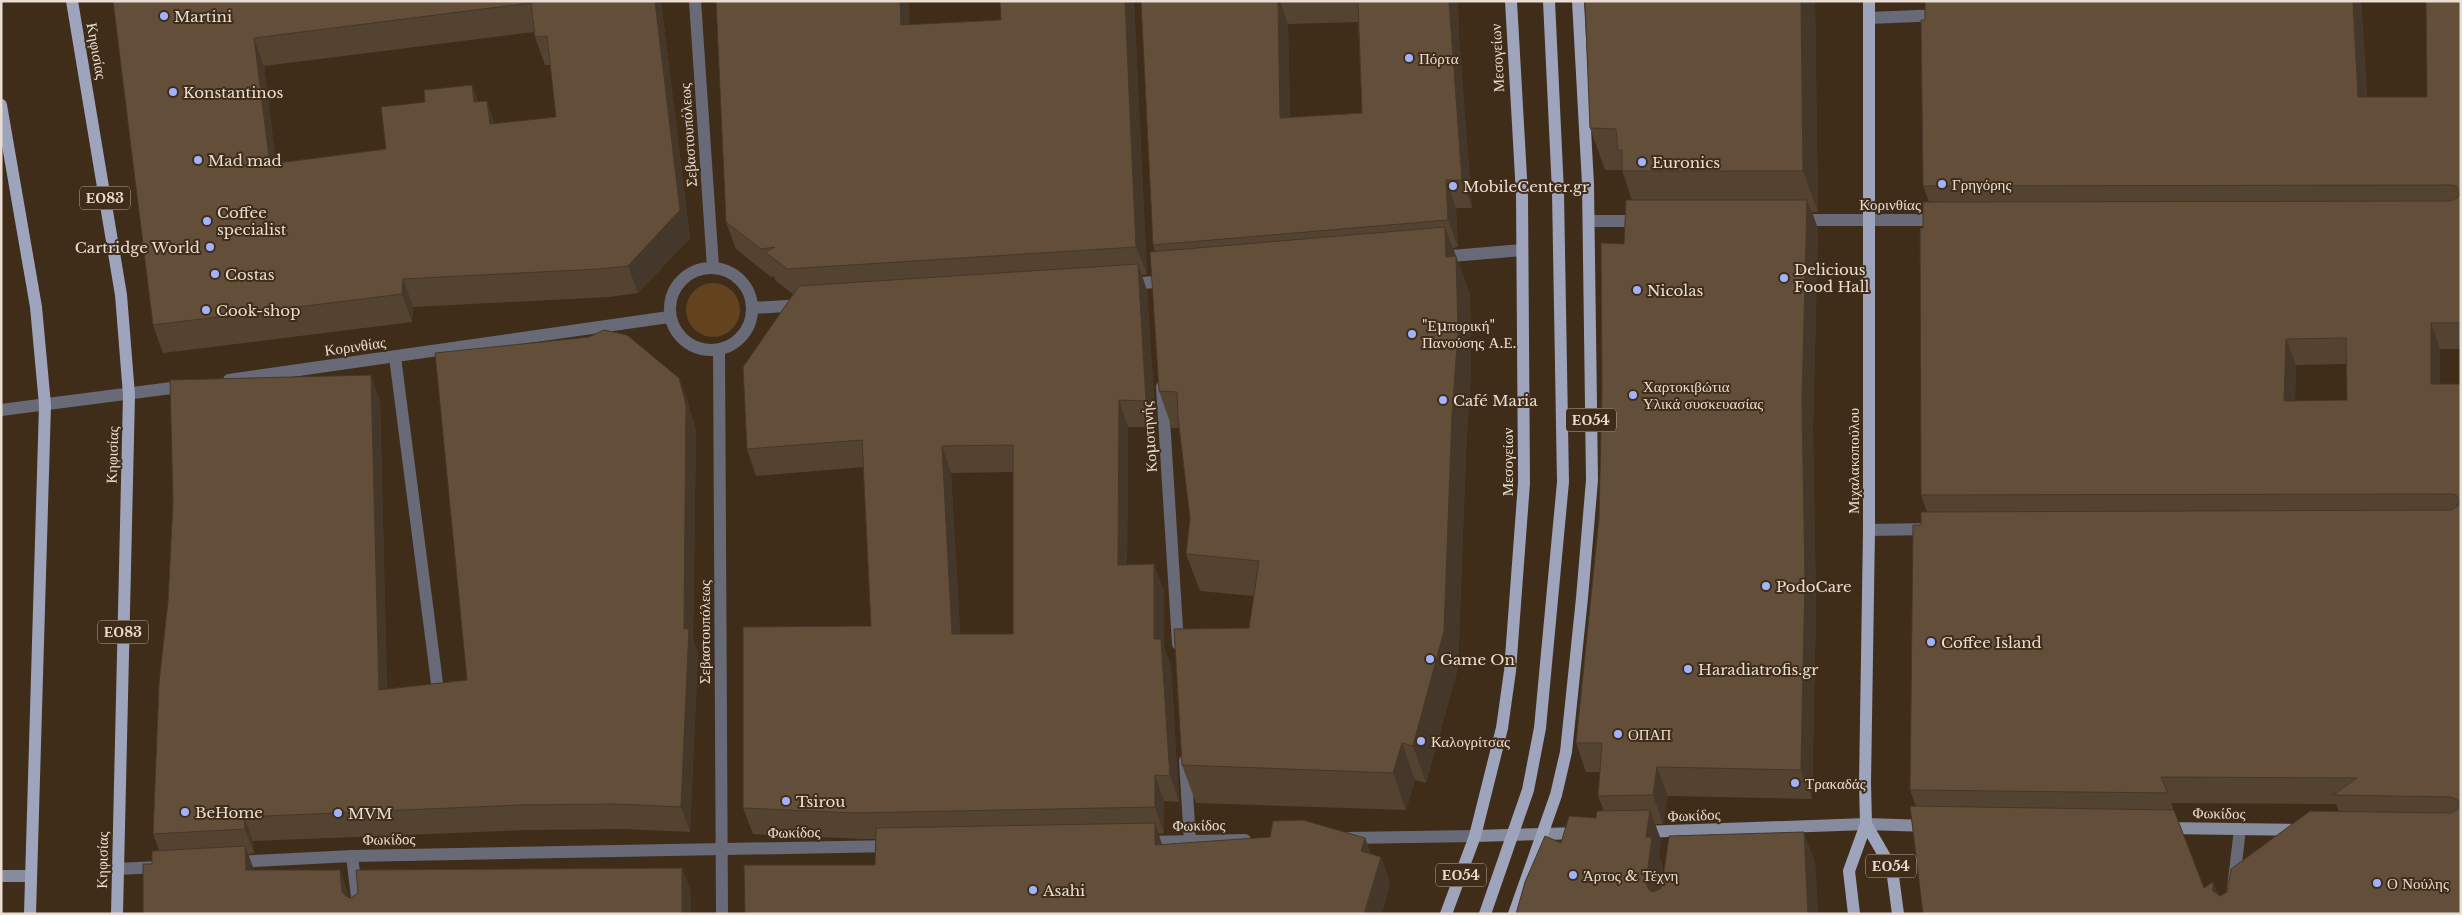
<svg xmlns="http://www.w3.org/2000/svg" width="2462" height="915" viewBox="0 0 2462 915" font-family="'Libre Baskerville',serif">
<rect width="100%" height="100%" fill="#3f2c19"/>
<circle fill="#63421e" cx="713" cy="310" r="27"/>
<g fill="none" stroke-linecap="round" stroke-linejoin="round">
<g stroke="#686b77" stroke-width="12">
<path d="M695,1L713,267"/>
<path d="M1869,18L1942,15"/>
<path d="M1799,220H1939"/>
<path d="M1589,221H1641"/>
<path d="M1440,257L1522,250"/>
<circle cx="711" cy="309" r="41"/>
<path d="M1129,284L1169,281"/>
<path d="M752,308L802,305"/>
<path d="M719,350L722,914"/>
<path d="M395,357L437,683"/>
<path d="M229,380L669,317"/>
<path d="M1162,387L1178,644"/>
<path d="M1,410L187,386"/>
<path d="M1869,530L1931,529"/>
<path d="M1185,761L1190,841"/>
<path d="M1347,838L1475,836"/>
<path d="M1145,842L1245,840"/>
<path d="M352,856L359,914"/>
<path d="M235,862L352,856L892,846"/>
<path d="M118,869L158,867"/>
<path d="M2230,914L2240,829"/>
</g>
<g stroke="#868b9e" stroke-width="12">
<path d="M2166,828L2301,830"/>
<path d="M1641,832L1866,824L1928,826"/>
<path d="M1475,836L1581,833"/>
<path d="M1,876H31"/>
</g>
<g stroke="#9da4bc" stroke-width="12">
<path d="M72,1L121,295L129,395L117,914"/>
<path d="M1869,1V530L1865,783L1866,824L1892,869L1898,914"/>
<path d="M1,105L36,307L45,405L30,914"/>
<path d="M1446,914L1475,836L1502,728L1510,671L1524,483L1522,195L1511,1"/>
<path d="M1485,914L1528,790L1540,728L1563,482L1558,192L1549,1"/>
<path d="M1514,914L1556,795L1566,752L1582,598L1592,480L1588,184L1578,1"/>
<path d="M1854,914L1849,871L1866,824"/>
</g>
</g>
<g fill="#554332" fill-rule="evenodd">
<path d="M113,1H661L690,238L638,293L609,297L413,307L412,322L163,353L153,325ZM534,32L535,37L545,65H550L556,117L495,124L478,102L386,149L276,163L264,66Z"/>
<path d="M1000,1H1134L1147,274L1142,275L1147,291L1156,427H1128L1127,565L1164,590V647L1171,666L1179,802L1164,801V833L1158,834L1162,845L1365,838L1371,854L1381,857L1390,883L1382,914H745L875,865L876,839H863L753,834L743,808L871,626L863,467L756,476L747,449L793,294L775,280L774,276L771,277L736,249L726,222L910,25L1001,20ZM1013,472V634H960L951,473Z"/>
<path d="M1141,1H1458L1459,37L1472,208H1456L1458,247L1453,248L1470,294L1471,369L1466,453L1458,668L1426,783L1415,780L1406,810L1196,803L1182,765L1249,628L1254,596L1200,591L1186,554L1190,518L1179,428H1172L1159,391L1155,252L1153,245ZM1358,22L1362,113L1290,117L1288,24Z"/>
<path d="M1815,1L1818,212H1812L1818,229L1813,429L1816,608L1812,799L1668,796L1663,824H1655L1661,840L1659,855L1663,867L1660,889L1815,862L1818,914H1516L1561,843L1596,818L1604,811L1598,796L1600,772H1586L1576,743L1599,518L1624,244L1632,200L1622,170H1605L1590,128Z"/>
<path d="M1925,1H2361L2367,97H2427L2461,1V349H2440V384H2461V914H1923L1916,807L1910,790L1921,525L1927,512L1921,495L1923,228L1929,202L1923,186L1925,20ZM2347,364V400L2295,401L2296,365ZM2171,803L2336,804L2339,812L2227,892L2220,896L2218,894L2213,882L2204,888Z"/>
<path d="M679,378L688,403L696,430L693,640L698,653L690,832L624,829L529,830L253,841L254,853L248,854L254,870H340L348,894L349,898H351L682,868L691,892L143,914L152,864L159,850L153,834L380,400L387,689L467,680Z"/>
</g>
<g fill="#453729">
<path d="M655,1H661L690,238L638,293L628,266Z"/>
<path d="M900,1H909L911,53L901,25Z"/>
<path d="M1125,1H1134L1147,274L1136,247Z"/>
<path d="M1278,1H1280L1288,24L1291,146L1280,118Z"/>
<path d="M1449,1H1458L1459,37L1472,208L1462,180Z"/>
<path d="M1801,1H1815L1818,212L1803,171Z"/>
<path d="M2353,1H2361L2368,124L2358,97Z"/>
<path d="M254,38L264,66L280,192L270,164Z"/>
<path d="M472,85L482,112L474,102Z"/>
<path d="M487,101L497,129L490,124Z"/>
<path d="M1446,180L1456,208L1458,247L1448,220Z"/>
<path d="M1807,200L1818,229L1813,429L1816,608L1812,799L1801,770L1802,400Z"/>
<path d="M1445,227L1470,294L1471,369L1466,453L1458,668L1426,783L1413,746L1446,257Z"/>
<path d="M1138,264L1147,291L1156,427L1146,401Z"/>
<path d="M403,279L413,307L412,322L402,294Z"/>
<path d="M2431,323L2440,349V411L2431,384Z"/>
<path d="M2286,339L2296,365L2294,428L2284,401Z"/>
<path d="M371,375L380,400L388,715L379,690Z"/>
<path d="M679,378L688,403L696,430L693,640L698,653L690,832L681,807L684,629Z"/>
<path d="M1119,400L1128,427L1127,591L1118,565Z"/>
<path d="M942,446L951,473L962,660L952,634Z"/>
<path d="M1154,564L1164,590V647L1171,666L1179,802L1170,776L1154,639Z"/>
<path d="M1402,743L1415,780L1406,810L1393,773Z"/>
<path d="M1657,767L1668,796L1663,824L1653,795Z"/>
<path d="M1155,775L1164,801V833L1155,807Z"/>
<path d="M1650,810L1661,840L1659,855L1663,867L1657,913L1646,883V837Z"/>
<path d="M244,817L253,841L254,853L245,829Z"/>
<path d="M1155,823L1164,850L1155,845Z"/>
<path d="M1804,832L1815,862L1818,914H1808Z"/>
<path d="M1365,838L1375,865L1361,851Z"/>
<path d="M245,846L254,870L255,894L246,870Z"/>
<path d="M1381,857L1390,883L1382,914H1364Z"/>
<path d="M682,868L691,892V914H682Z"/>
<path d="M340,870L348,894L351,914L342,892Z"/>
<path d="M2213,882L2223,908L2213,891Z"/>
</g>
<g fill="#634e3a" stroke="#453729" fill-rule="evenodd">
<path d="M113,1H655L680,210L628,266L599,269L403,279L402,294L153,325ZM531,3L535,37L547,36L556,117L490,124L487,101L474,102L472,85L424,90L425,102L381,107L386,149L270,164L254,38Z"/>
<path d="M716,1H900L901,25L1001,20L1000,1H1125L1136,247L787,269L765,252L775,247L761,249L726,222Z"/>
<path d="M1141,1H1278L1280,118L1362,113L1358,1H1449L1462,180H1446L1448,220L1153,245Z"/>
<path d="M1585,1H1801L1803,171H1622V150H1618L1616,129L1590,128Z"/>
<path d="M1925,1H2353L2358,97H2427L2426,1H2461V323H2431V384H2461V914H1923L1910,806L2174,810L2204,888L2213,882V891L2220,896L2227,892L2231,869L2310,811L2451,813L2458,809L2459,801L2452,797L2333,795L2357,778L2161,777L2168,793L1910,790L1913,525H1921V512L2451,510L2458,506L2460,501L2456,495L2451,494L1921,495L1920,228H1923V202L2451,201L2458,197L2460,192L2456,186L2451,185L1923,186L1921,20H1925ZM2346,338L2347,400L2284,401L2286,339Z"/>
<path d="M1626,200H1807L1802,400L1805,579L1801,770L1657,767L1653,795L1598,796L1602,743H1576L1599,518L1602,389L1601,243L1624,244Z"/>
<path d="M1445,227L1446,257L1456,256L1458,332L1452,416L1444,631L1413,746L1402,743L1393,773L1182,765L1174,629L1249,628L1259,561L1186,554L1190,518L1178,418L1177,392L1159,391L1150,252Z"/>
<path d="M1138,264L1146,401L1119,400L1118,565L1154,564V639H1161L1170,776L1155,775V807L854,813L743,808V627L871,626L862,440L747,449L743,367L799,286ZM1013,445V634H952L942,446Z"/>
<path d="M604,330L627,335L679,378L686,405L684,629H689L681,807L615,804L520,805L244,817L245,829L153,834L159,683L168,601L173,502L170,380L371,375L379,690L467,680L435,353L589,337Z"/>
<path d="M1650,810L1646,837H1652L1646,883L1649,890L1653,892L1660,889L1662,885L1669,836L1804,832L1808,914H1516L1525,882L1545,836L1561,843L1569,816L1596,818L1597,811Z"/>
<path d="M1303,820L1365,838L1361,851L1381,857L1364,914H745L744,865H875L876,828L1155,823V845L1270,837L1273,821Z"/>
<path d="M245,846L246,870H340L342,892L347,897L351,898L358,893L356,870L682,868V914H143V864H152V851Z"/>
</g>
<g fill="#a0b3fd" stroke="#3f2c19" stroke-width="2">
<circle cx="164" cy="16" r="5"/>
<circle cx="1409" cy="58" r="5"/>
<circle cx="173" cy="92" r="5"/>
<circle cx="198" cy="160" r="5"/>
<circle cx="1642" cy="162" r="5"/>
<circle cx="1942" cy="184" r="5"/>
<circle cx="1453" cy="186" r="5"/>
<circle cx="207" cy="221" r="5"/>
<circle cx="210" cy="247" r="5"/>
<circle cx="215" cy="274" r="5"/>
<circle cx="1784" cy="278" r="5"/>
<circle cx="1637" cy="290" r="5"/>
<circle cx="206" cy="310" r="5"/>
<circle cx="1412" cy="334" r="5"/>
<circle cx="1633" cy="395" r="5"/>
<circle cx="1443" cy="400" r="5"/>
<circle cx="1766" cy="586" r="5"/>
<circle cx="1931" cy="642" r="5"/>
<circle cx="1430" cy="659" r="5"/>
<circle cx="1688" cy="669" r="5"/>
<circle cx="1618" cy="734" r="5"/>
<circle cx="1421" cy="741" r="5"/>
<circle cx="1795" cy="783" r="5"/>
<circle cx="786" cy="801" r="5"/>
<circle cx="185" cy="812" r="5"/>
<circle cx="338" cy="813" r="5"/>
<circle cx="1573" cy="875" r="5"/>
<circle cx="2377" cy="883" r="5"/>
<circle cx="1033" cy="890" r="5"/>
</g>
<g text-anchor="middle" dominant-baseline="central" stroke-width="4" stroke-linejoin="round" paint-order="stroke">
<g fill="#3f2c19" stroke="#b7a99b" stroke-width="1">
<rect x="80" y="186.5" width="50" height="23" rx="4"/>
<rect x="1566" y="408.5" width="50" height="23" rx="4"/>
<rect x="98" y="620.5" width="50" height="23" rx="4"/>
<rect x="1866" y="854.5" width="50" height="23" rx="4"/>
<rect x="1436" y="863.5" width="50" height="23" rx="4"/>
</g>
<g font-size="14" font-weight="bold" fill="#eaded3">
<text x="105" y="198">ΕΟ83</text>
<text x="1591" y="420">ΕΟ54</text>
<text x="123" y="632">ΕΟ83</text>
<text x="1891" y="866">ΕΟ54</text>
<text x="1461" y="875">ΕΟ54</text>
</g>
<g font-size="15" fill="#eaded3" stroke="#3f2c19" text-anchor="start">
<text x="174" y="16">Martini</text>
<text x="1419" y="58">Πόρτα</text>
<text x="183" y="92">Konstantinos</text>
<text x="208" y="160">Mad mad</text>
<text x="1652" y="162">Euronics</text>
<text x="1952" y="184">Γρηγόρης</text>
<text x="1463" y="186">MobileCenter.gr</text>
<text x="217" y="212">Coffee<tspan x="217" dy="17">specialist</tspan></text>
<text x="200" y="247" text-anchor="end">Cartridge World</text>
<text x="1794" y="269">Delicious<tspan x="1794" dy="17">Food Hall</tspan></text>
<text x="225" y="274">Costas</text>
<text x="1647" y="290">Nicolas</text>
<text x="216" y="310">Cook-shop</text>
<text x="1422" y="325">"Εμπορική"<tspan x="1422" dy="17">Πανούσης Α.Ε.</tspan></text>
<text x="1643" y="386">Χαρτοκιβώτια<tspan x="1643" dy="17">Υλικά συσκευασίας</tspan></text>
<text x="1453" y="400">Café Maria</text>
<text x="1776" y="586">PodoCare</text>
<text x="1941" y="642">Coffee Island</text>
<text x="1440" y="659">Game On</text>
<text x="1698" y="669">Haradiatrofis.gr</text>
<text x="1628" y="734">ΟΠΑΠ</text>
<text x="1431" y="741">Καλογρίτσας</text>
<text x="1805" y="783">Τρακαδάς</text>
<text x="796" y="801">Tsirou</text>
<text x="195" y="812">BeHome</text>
<text x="348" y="813">MVM</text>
<text x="1583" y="875">Άρτος &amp; Τέχνη</text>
<text x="2387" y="883">Ο Νούλης</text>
<text x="1043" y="890">Asahi</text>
</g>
<g font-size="15" fill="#eaded3" stroke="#3f2c19">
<text transform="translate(97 51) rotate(80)">Κηφισίας</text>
<text transform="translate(1497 58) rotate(-93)">Μεσογείων</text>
<text transform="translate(688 135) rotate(-94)">Σεβαστουπόλεως</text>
<text x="1890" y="204">Κορινθίας</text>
<text transform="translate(355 346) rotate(-8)">Κορινθίας</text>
<text transform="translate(1149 437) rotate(-94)">Κομοτηνής</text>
<text transform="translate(112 455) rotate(-88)">Κηφισίας</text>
<text transform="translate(1853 461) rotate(-90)">Μιχαλακοπούλου</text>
<text transform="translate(1507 462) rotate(-90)">Μεσογείων</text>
<text transform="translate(704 632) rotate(-90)">Σεβαστουπόλεως</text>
<text transform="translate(2219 813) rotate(1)">Φωκίδος</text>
<text transform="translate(1694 815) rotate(-2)">Φωκίδος</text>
<text transform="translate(1199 825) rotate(-1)">Φωκίδος</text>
<text transform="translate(794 832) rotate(-1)">Φωκίδος</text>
<text transform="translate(389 839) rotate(-1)">Φωκίδος</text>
<text transform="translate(102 860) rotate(-89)">Κηφισίας</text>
</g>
</g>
<rect width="2462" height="915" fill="none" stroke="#eaded3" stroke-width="5"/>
</svg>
